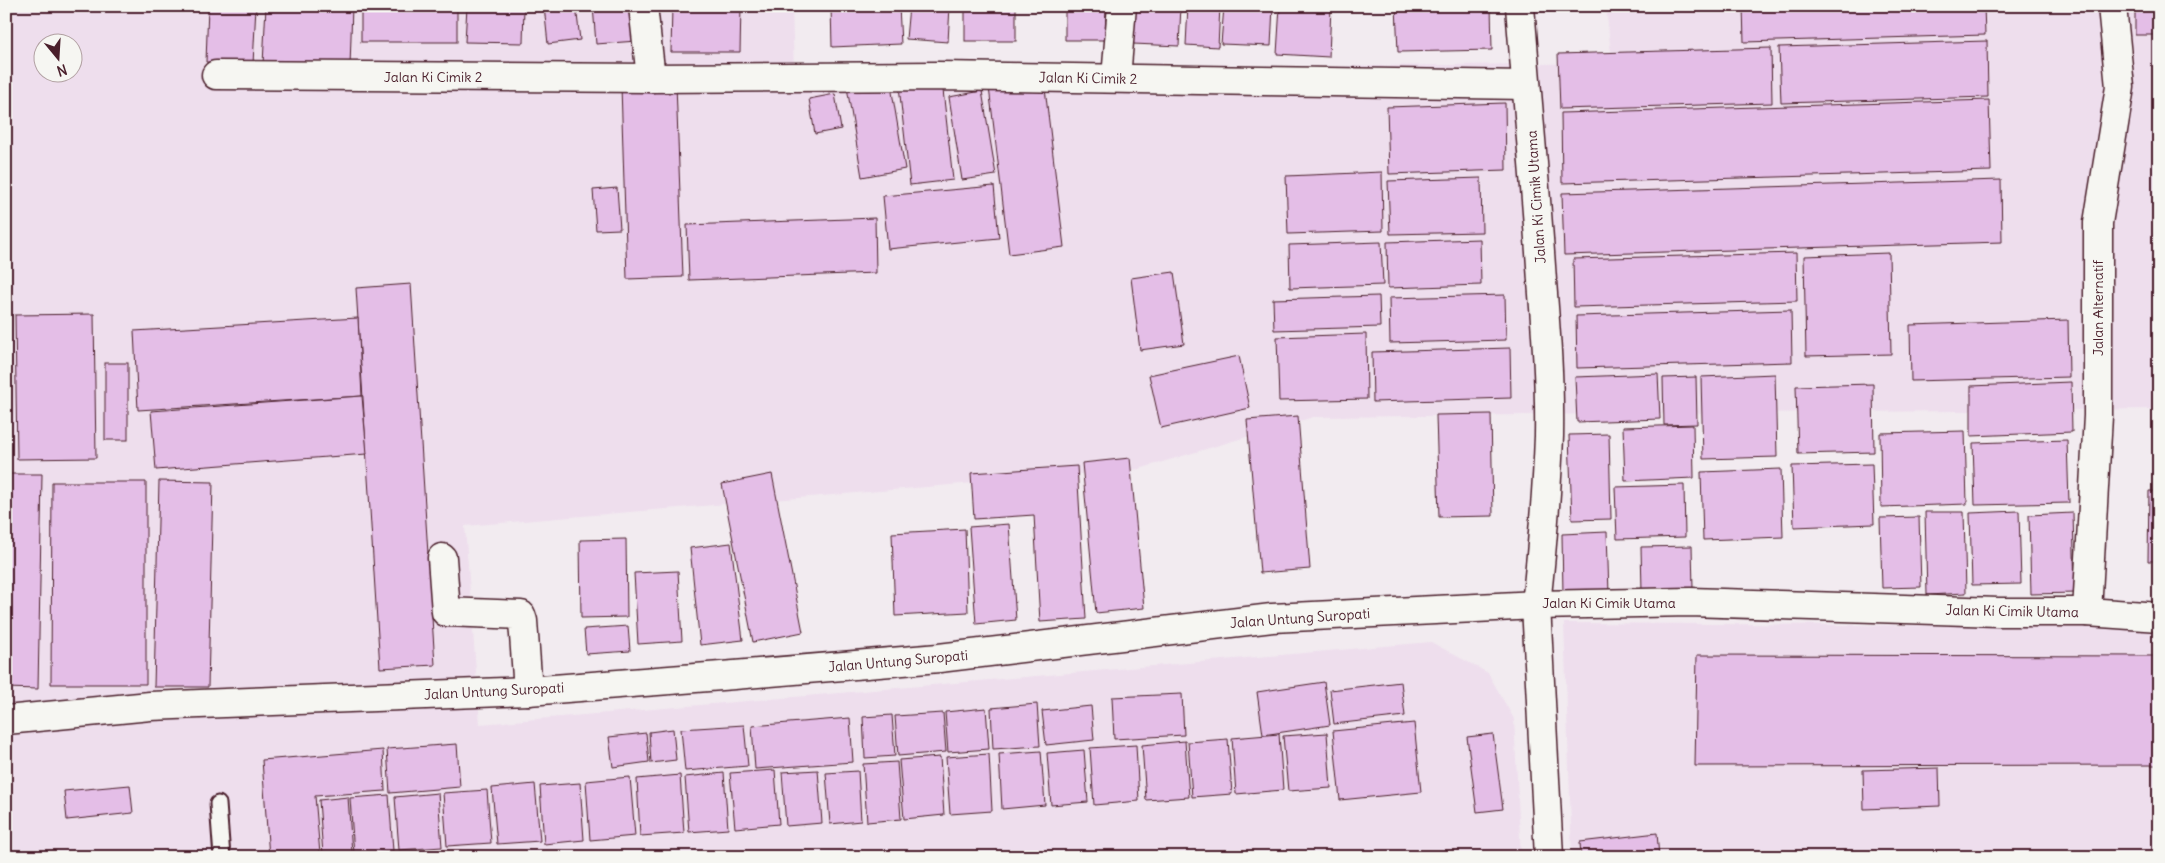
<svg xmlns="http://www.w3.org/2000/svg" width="2165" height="863" viewBox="0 0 2165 863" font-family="Delius,sans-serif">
<rect width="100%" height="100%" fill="#f2ebf0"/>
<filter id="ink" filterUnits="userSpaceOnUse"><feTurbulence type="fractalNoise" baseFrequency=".02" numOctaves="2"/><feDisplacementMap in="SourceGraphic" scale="10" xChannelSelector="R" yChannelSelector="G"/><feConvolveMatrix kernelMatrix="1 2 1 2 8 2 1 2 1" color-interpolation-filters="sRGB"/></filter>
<g filter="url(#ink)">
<g fill="#eedeed" fill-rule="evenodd">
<path d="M6,6H792L794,73L1612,63L1606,6H2159V409L1313,417L1139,469L465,526L480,724L1431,642L1488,673L1514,719L1521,857H6ZM42,42H72V72H42Z"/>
<path d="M1564,623L2159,627V857H1572Z"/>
</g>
<g fill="#e4bee7" stroke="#4a1f2b">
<path d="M208,6H256L253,64L206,62Z"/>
<path d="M266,6H352L350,67L263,64Z"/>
<rect x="361" y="6" width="96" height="36"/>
<path d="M467,6H524L523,43L465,42Z"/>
<path d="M544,6H576L580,40L548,44Z"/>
<path d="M593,6H635L637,41L596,44Z"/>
<path d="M672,6H741L740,52H671Z"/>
<path d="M831,6H899L901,44L832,47Z"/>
<path d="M909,6H950L948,42L906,39Z"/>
<rect x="965" y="6" width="51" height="35"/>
<path d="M1065,6H1106L1105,40H1065Z"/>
<path d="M1135,6H1181L1179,46L1133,44Z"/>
<path d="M1188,6H1220L1218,47L1186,45Z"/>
<path d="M1224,6H1273L1271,46L1221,44Z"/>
<path d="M1280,6H1331L1329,57L1277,54Z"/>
<path d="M1396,6H1491L1492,50L1398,52Z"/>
<path d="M1743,6H1984L1985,35L1744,42Z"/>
<rect x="2135" y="6" width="24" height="29"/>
<path d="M1987,41L1988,97L1781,103L1779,47Z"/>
<path d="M1771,48L1772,103L1560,109L1558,54Z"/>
<path d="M890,80L905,169L862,177L847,87Z"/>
<path d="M1044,80L1064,247L1009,254L989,87Z"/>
<path d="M942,81L953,180L910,185L899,86Z"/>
<path d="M676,84L683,277L627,279L621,86Z"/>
<path d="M982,91L996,175L962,180L949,97Z"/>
<path d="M835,94L841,129L815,134L809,99Z"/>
<path d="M1989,100L1991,171L1562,183L1561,113Z"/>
<path d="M1505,103L1506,170L1389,174L1387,107Z"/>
<path d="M1382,172L1383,231L1288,234L1286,176Z"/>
<path d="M1481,178L1482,232L1390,234L1388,181Z"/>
<path d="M2001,180L2002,242L1564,255L1562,193Z"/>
<path d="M994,186L999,238L888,249L883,196Z"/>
<path d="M617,188L620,229L596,230L593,190Z"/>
<path d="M875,218L876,273L689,280L687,225Z"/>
<path d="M1480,239L1481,285L1388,288L1387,242Z"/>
<path d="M1381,242L1383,285L1290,288L1289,245Z"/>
<path d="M1796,253L1797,301L1574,307L1573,259Z"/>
<path d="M1889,253L1891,354L1806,356L1804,256Z"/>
<path d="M1174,272L1184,344L1140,350L1131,278Z"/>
<path d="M411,284L435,665L380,668L356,288Z"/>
<path d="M1505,295L1506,340L1390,343L1389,298Z"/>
<path d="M1379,296L1380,327L1274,330L1273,299Z"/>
<path d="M1791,310L1792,362L1577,368L1576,316Z"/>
<path d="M94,314L96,458L17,459L15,315Z"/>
<path d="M358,318L362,396L138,410L134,331Z"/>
<path d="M6,320H9L6,453Z"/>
<path d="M2068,320L2069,377L1911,381L1910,325Z"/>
<path d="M1366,334L1367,399L1279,401L1277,337Z"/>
<path d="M1510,348L1511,398L1373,402L1372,352Z"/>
<path d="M1239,356L1250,408L1161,428L1149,375Z"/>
<rect x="105" y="363" width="23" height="77"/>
<path d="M1658,374L1660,419L1577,422L1575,377Z"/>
<path d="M1775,374L1777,457L1703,459L1701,377Z"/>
<path d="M1696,377L1697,424L1664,425L1663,378Z"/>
<path d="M2071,382L2072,432L1971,436V386Z"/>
<path d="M1873,384L1874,452L1798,454L1796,386Z"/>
<path d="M362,396L367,454L156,470L151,411Z"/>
<path d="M1491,414L1493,516L1439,517L1436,415Z"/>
<path d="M1298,416L1310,569L1260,573L1247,420Z"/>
<path d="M1693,425L1694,478L1625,481L1623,427Z"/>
<path d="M1965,431L1967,504L1881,507L1880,433Z"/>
<path d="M1609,434L1611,519L1572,520L1569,435Z"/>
<path d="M2067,440L2069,503L1975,505L1973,443Z"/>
<path d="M1130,458L1144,608L1096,613L1082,463Z"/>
<path d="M1872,464L1874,524L1794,527L1792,466Z"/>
<path d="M1077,466L1086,619L1040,622L1034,515L974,519L971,473Z"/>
<path d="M1781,469L1783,537L1703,540L1701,472Z"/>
<path d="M6,474H42L38,689L6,688Z"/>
<path d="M772,474L803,632L753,642L722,484Z"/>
<path d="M159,481L213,482L208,687H154Z"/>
<path d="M52,482H146V684H51Z"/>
<path d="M1684,485L1685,537L1617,539L1615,487Z"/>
<path d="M2149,491H2159V561H2148Z"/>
<path d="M2019,511L2021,584L1972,585L1970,513Z"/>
<path d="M1925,512H1964L1966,593L1927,595Z"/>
<path d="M2073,513L2075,593L2031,594L2029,515Z"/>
<path d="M1919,517L1921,587L1882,588L1880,518Z"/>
<path d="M1009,524L1016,620L976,624L969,527Z"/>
<path d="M965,529L968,612L895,616L892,533Z"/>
<path d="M1607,532L1609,594L1563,595L1562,534Z"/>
<path d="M626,539L627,617L581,618L580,540Z"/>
<path d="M731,543L743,640L700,645L690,548Z"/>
<path d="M1692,546L1693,589L1642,591L1641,547Z"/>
<path d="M678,571L682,641L638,644L634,573Z"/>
<path d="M628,626L630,651L586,654L584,629Z"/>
<path d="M1697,655L2159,656V765L1695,766Z"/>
<path d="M1324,682L1330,725L1263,735L1257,692Z"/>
<path d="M1401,682L1405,716L1334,724L1330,690Z"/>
<path d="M1182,694L1184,735L1114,739L1112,697Z"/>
<path d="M1037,704L1040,746L993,749L991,708Z"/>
<path d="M1091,706L1094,740L1046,745L1042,711Z"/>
<path d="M986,708L989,749L948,752L945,712Z"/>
<path d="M943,713L946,752L898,756L895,716Z"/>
<path d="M892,715L895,756L865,758L863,717Z"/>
<path d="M850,718L853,762L755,769L752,726Z"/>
<path d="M1414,723L1421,792L1340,800L1333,731Z"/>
<path d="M744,725L748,766L685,771L681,729Z"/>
<path d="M673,729L676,760L651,763L649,732Z"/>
<path d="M646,733L649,762L613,767L609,737Z"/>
<path d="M1327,733L1331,788L1288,791L1283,736Z"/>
<path d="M1279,734L1283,790L1236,794L1232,738Z"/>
<path d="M1493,734L1503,809L1477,812L1467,737Z"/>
<path d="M1228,739L1232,794L1192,797L1188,742Z"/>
<path d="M1185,741L1189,797L1146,800L1142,745Z"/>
<path d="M457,744L460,787L390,793L387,749Z"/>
<path d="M1136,745L1139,801L1094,805L1090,748Z"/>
<path d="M383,750L385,791L315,796L320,854L269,857L262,760Z"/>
<path d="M1084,750L1088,802L1051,805L1047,753Z"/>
<path d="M1041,751L1045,805L1002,809L999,754Z"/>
<path d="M989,754L992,811L950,814L946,757Z"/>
<path d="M940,757L944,815L904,819L899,760Z"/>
<path d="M897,762L901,819L867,822L863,764Z"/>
<path d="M1939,768L1940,806L1864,809L1863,770Z"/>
<path d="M775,770L779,824L735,828L730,773Z"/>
<path d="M818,770L822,823L786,826L782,772Z"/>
<path d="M858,771L861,821L830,824L826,773Z"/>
<path d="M724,773L728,829L689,832L685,777Z"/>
<path d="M680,775L684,833L640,836L637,779Z"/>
<path d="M630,777L635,836L590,840L586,781Z"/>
<path d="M580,783L584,840L544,844L540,786Z"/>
<path d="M535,784L540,841L497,844L492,788Z"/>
<path d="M130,785L133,813L67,820L64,791Z"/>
<path d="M487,790L491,843L447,846L443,793Z"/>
<path d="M438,793L442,847L399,850L395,797Z"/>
<path d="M389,795L393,851L354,854L350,798Z"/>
<path d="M348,797L352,853L323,855L319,800Z"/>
<path d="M1657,833L1659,857H1581L1580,842Z"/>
</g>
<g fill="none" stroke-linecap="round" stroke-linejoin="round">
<g stroke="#4a1f2b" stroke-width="19">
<path id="service" d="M218,804L222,857"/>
</g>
<g stroke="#4a1f2b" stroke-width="31">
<g id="minor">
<path d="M643,6L651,78L938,76L1526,85"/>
<path d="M1520,6C1527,98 1536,189 1542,281C1546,332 1550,384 1549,436C1547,492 1542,549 1536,605L1690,602L1998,612H2087L2159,617"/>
<path d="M216,75L651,78"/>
<path d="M1116,78L1122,6"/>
<path d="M442,558L446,612L521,615L523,621L528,691"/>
<path d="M2087,612L2098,416V223L2120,87L2112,6"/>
<path d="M6,720L150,706L528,691L734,675L939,658L1272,618L1536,605L1549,857"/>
</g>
</g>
<use href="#service" stroke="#f6f6f2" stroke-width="15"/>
<use href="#minor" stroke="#f6f6f2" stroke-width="28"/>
</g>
</g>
<g text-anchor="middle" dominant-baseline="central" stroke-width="4" stroke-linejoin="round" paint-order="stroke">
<g font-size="14" fill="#4a1f2b" stroke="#f6f6f2">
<text x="433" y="77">Jalan Ki Cimik 2</text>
<text transform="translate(1088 78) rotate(1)">Jalan Ki Cimik 2</text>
<text transform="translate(1536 197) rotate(-94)">Jalan Ki Cimik Utama</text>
<text transform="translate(2098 308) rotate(-90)">Jalan Alternatif</text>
<text x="1609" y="603">Jalan Ki Cimik Utama</text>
<text transform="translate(2012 611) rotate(1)">Jalan Ki Cimik Utama</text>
<text transform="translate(1300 618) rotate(-4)">Jalan Untung Suropati</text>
<text transform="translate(898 661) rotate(-5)">Jalan Untung Suropati</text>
<text transform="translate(494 691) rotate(-3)">Jalan Untung Suropati</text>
</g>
</g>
<rect width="2165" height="863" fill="none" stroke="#f6f6f2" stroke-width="25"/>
<rect x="12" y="12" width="2140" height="838" fill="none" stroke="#4a1f2b" stroke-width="2" filter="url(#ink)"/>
<g transform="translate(58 58) rotate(162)"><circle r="24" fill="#f6f6f2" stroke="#b1a0a2"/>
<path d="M0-4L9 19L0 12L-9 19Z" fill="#4a1f2b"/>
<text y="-8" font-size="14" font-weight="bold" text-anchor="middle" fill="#4a1f2b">N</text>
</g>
</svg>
